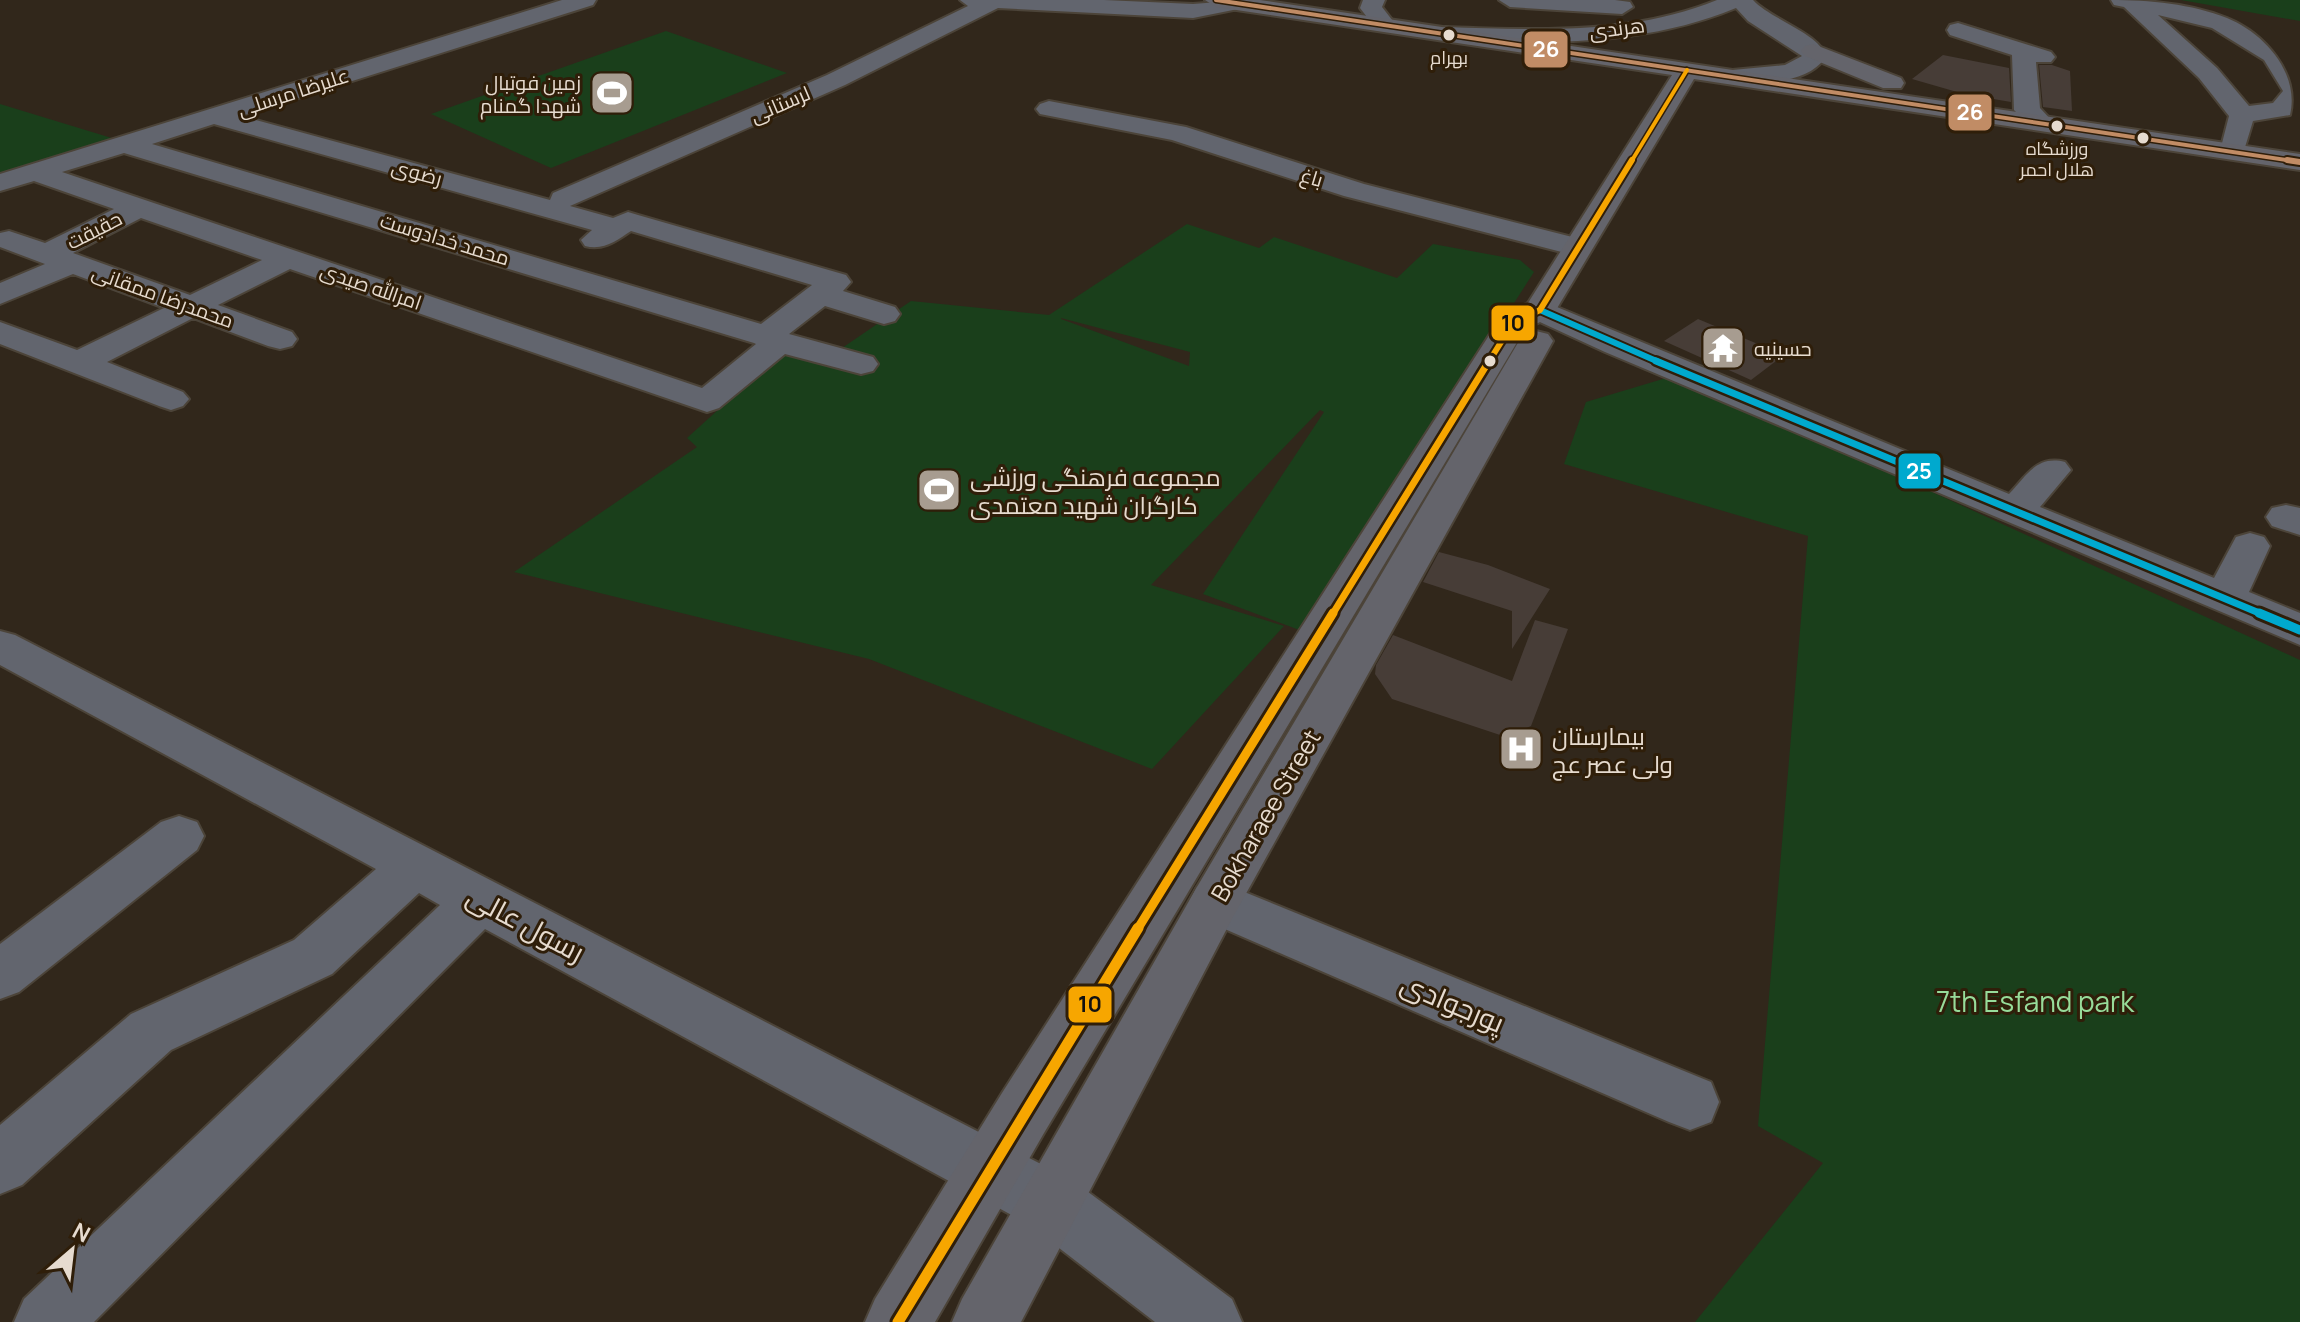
<svg xmlns="http://www.w3.org/2000/svg" width="2300" height="1322" viewBox="0 0 2300 1322" font-family="Manrope,Cairo,sans-serif">
<rect width="100%" height="100%" fill="#31271b"/>
<g fill="#1a3f1b" fill-rule="evenodd">
<path d="M2181,0H2300V21Z"/>
<path d="M666,31L787,73L551,168L431,114Z"/>
<path d="M0,104L115,139L0,175Z"/>
<path d="M1187,224L1259,248L1274,237L1397,278L1433,244L1520,260L1534,272L1302,631L1203,594L1324,412L1320,410L1151,585L1284,626L1152,769L869,659L514,572L697,447L687,438L719,409L712,406L782,348L820,363L911,301L1049,315ZM1061,318L1190,352L1189,366L1061,319Z"/>
<path d="M1676,375L2300,660V1322H1695L1823,1163L1758,1126L1808,536L1564,464L1586,402Z"/>
</g>
<g fill="#473d37">
<path d="M1943,55L2009,68L2011,102L1964,94L1912,79Z"/>
<path d="M2039,65H2052L2070,71L2072,111L2043,107Z"/>
<path d="M1698,319L1784,355L1751,380L1664,341Z"/>
<path d="M1439,552L1488,565L1550,589L1512,649V611L1423,582Z"/>
<path d="M1535,620L1568,629L1531,726L1506,737L1392,699L1375,674L1376,665L1393,635L1512,681Z"/>
</g>
<g fill="none" stroke-linecap="round" stroke-linejoin="round">
<g stroke="#4c4439" stroke-width="4">
<g id="minor">
<path d="M562,0H596L593,5L241,116L550,200L553,193L827,75L968,6L960,0H1104L1193,4L1244,0L1246,3L1243,8L1193,18L998,8L845,85L570,206L613,218L628,212L638,215L846,275L851,282L843,291L895,307L900,314L895,321L884,324L825,306L789,334L873,357L878,364L873,371L861,374L785,354L719,408L707,412L290,269L218,305L292,332L297,339L292,346L280,349L268,346L193,318L107,362L183,392L189,399L183,406L171,410L159,406L0,344V322L77,350L164,308L73,274L0,304V283L45,264L0,247V233L9,231L45,243L114,209L34,181L0,191V174ZM214,124L592,230L581,240L585,246C604,251 617,240 631,231L812,285L761,324L152,144ZM124,153L754,343L756,344L702,388L62,172ZM141,218L262,260L190,295L73,253Z"/>
<path d="M1363,0H1385L1382,7L1396,25L1393,30H1377L1360,8Z"/>
<path d="M1499,0H1615L1630,2L1633,7L1622,14L1510,7Z"/>
<path d="M1717,0H1753C1770,19 1821,34 1826,57C1805,86 1762,82 1731,83L1722,81L1719,76L1722,71L1785,65L1802,56L1748,21L1736,8C1644,46 1544,44 1446,41L1438,39L1435,34L1438,29L1446,27C1536,30 1632,35 1717,0Z"/>
<path d="M2111,0C2149,0 2192,4 2227,18C2264,33 2300,73 2290,115L2253,121L2242,157H2224L2220,151L2229,116L2199,78L2124,7L2114,5ZM2158,15L2212,28L2264,60L2283,91L2273,103L2249,106L2217,68Z"/>
<path d="M1958,23L2051,52L2055,57L2051,62H2036L2040,108L2053,122L2049,127H2031L2014,110L2012,55L1950,35L1947,30L1950,25Z"/>
<path d="M1049,101L1186,127L1364,184L1588,241L1592,247L1588,253L1577,256L1344,196L1172,140L1040,114L1036,109L1040,104Z"/>
<path d="M1540,300L2009,494C2027,475 2037,455 2065,462L2071,470L2040,507L2214,578L2236,537L2250,533L2264,537L2270,546L2249,592L2300,613V645L1605,352L1529,317L1524,310L1529,303Z"/>
<path d="M2286,505L2300,508V535L2272,526L2266,517L2272,508Z"/>
<path d="M0,631L15,635L1072,1180L1232,1299L1242,1322H1155L1028,1224L485,929L94,1322H14L24,1299L440,905L419,893L332,974L171,1050L22,1185L0,1194V1125L131,1014L294,940L376,869L0,665Z"/>
<path d="M179,816L197,822L204,836L197,850L19,992L0,999V944L161,822Z"/>
<path d="M1215,880L1711,1082L1719,1102L1711,1122L1690,1130L1669,1122L1197,917L1189,902L1197,887Z"/>
</g>
</g>
<g stroke="#4c4439" stroke-width="4">
<g id="major">
<path d="M1205,0H1260L2300,154V170L1694,79L1556,310L1551,317L1525,329L1044,1133L935,1322H865L875,1299L1002,1093L1497,323L1501,316L1528,303L1672,75L1216,7Z"/>
<path d="M1813,44L1901,78L1904,83L1901,88H1883L1805,56L1801,51L1805,46Z"/>
<path d="M1536,331L1548,334L1553,341L1233,917L1021,1322H952L962,1299L1197,887L1519,341L1524,334Z"/>
</g>
</g>
<use href="#minor" fill="#62656e" fill-rule="evenodd"/>
<use href="#major" fill="#64646b" fill-rule="evenodd"/>
<g stroke="#2f1e09" stroke-width="7">
<path id="bus-1-far1" d="M1216,0L2300,162"/>
</g>
<g stroke="#2f1e09" stroke-width="10">
<path id="bus-1" d="M2287,160L2300,162"/>
</g>
<g stroke="#2f1e09" stroke-width="10">
<path id="bus-2-far2" d="M1540,310L1661,363"/>
</g>
<g stroke="#2f1e09" stroke-width="12">
<path id="bus-2-far1" d="M1656,361L2264,615"/>
</g>
<g stroke="#2f1e09" stroke-width="15">
<path id="bus-2" d="M2259,613L2300,630"/>
</g>
<g stroke="#2f1e09" stroke-width="7">
<path id="bus-3-far4" d="M1631,162L1687,70"/>
</g>
<g stroke="#2f1e09" stroke-width="10">
<path id="bus-3-far3" d="M1488,363L1513,323L1540,310L1632,160"/>
</g>
<g stroke="#2f1e09" stroke-width="12">
<path id="bus-3-far2" d="M1332,615L1489,361"/>
</g>
<g stroke="#2f1e09" stroke-width="15">
<path id="bus-3-far1" d="M1137,930L1333,613"/>
</g>
<g stroke="#2f1e09" stroke-width="17">
<path id="bus-3" d="M898,1322L1138,928"/>
</g>
<use href="#bus-1-far1" stroke="#c18c65" stroke-width="4"/>
<use href="#bus-1" stroke="#c18c65" stroke-width="6"/>
<use href="#bus-2-far2" stroke="#00a9ce" stroke-width="6"/>
<use href="#bus-2-far1" stroke="#00a9ce" stroke-width="7"/>
<use href="#bus-2" stroke="#00a9ce" stroke-width="9"/>
<use href="#bus-3-far4" stroke="#f7a600" stroke-width="4"/>
<use href="#bus-3-far3" stroke="#f7a600" stroke-width="6"/>
<use href="#bus-3-far2" stroke="#f7a600" stroke-width="7"/>
<use href="#bus-3-far1" stroke="#f7a600" stroke-width="9"/>
<use href="#bus-3" stroke="#f7a600" stroke-width="11"/>
</g>
<defs>
<g id="stadium-square" transform="scale(2.3)"><rect x="-9" y="-9" width="18" height="18" rx="4" fill="#a79c90" stroke="#2f1e09"/><path d="M0-5a6.5 5 0 1 0 0 10a6.5 5 0 1 0 0-10ZM-3.5-1.8h7v3.6h-7Z" fill="#fff"/></g>
<g id="temple-square" transform="scale(2.3)"><rect x="-9" y="-9" width="18" height="18" rx="4" fill="#a79c90" stroke="#2f1e09"/><path d="M0-6L5-2H3V0L6.5 2.5H4V6H1.5V3h-3V6H-4V2.5H-6.5L-3 0V-2H-5Z" fill="#fff"/></g>
<g id="hospital-square" transform="scale(2.3)"><rect x="-9" y="-9" width="18" height="18" rx="4" fill="#a79c90" stroke="#2f1e09"/><path d="M-5-5h3v3.5h4V-5h3V5h-3V1.5h-4V5h-3Z" fill="#fff"/></g>
</defs>
<g fill-rule="evenodd">
<use href="#stadium-square" x="612" y="93"/>
<use href="#temple-square" x="1723" y="348"/>
<use href="#stadium-square" x="939" y="490"/>
<use href="#hospital-square" x="1521" y="749"/>
</g>
<g fill="#e6dbcf" stroke="#2f1e09" stroke-width="3">
<circle cx="1449" cy="35" r="7"/>
<circle cx="2057" cy="126" r="7"/>
<circle cx="2143" cy="138" r="7"/>
<circle cx="1490" cy="361" r="7"/>
</g>
<g text-anchor="middle" dominant-baseline="central" stroke-width="6" stroke-linejoin="round" paint-order="stroke">
<g font-size="18" fill="#e6dbcf" stroke="#2f1e09">
<text x="1449" y="57">بهرام</text>
<text x="2057" y="148">ورزشگاه<tspan x="2057" dy="21">هلال احمر</tspan></text>
</g>
<g font-size="20" fill="#e6dbcf" stroke="#2f1e09">
<text transform="translate(1617 28) rotate(-7)">هرندی</text>
<text transform="translate(293 92) rotate(-18)">علیرضا مرسلی</text>
<text transform="translate(780 104) rotate(-23)">لرستانی</text>
<text transform="translate(417 172) rotate(15)">رضوی</text>
<text transform="translate(1312 177) rotate(17)">باغ</text>
<text transform="translate(94 230) rotate(-27)">حقیقت</text>
<text transform="translate(445 239) rotate(17)">محمد خدادوست</text>
<text transform="translate(371 286) rotate(19)">امرالله صیدی</text>
<text transform="translate(163 296) rotate(20)">محمدرضا ممقانی</text>
</g>
<g font-size="20" fill="#e6dbcf" stroke="#2f1e09" text-anchor="end">
<text x="581" y="82">زمین فوتبال<tspan x="581" dy="23">شهدا گمنام</tspan></text>
<text x="1754" y="348" text-anchor="start">حسینیه</text>
</g>
<g font-size="24" fill="#e6dbcf" stroke="#2f1e09" text-anchor="start">
<text x="970" y="476">مجموعه فرهنگی ورزشی<tspan x="970" dy="28">کارگران شهید معتمدی</tspan></text>
<text x="1552" y="735">بیمارستان<tspan x="1552" dy="28">ولی عصر عج</tspan></text>
</g>
<g font-size="24" fill="#e6dbcf" stroke="#2f1e09">
<text transform="translate(1265 815) rotate(-60)">Bokharaee Street</text>
</g>
<g font-size="28" fill="#e6dbcf" stroke="#2f1e09">
<text transform="translate(526 923) rotate(28)">رسول عالی</text>
<text transform="translate(1453 1002) rotate(23)">پورجوادی</text>
</g>
<g font-size="28" fill="#97dc9a" stroke="#2f1e09">
<text x="2035" y="1001">7th Esfand park</text>
</g>
</g>
<g stroke="#2f1e09" stroke-width="3">
<rect x="1523" y="30" width="46" height="39" rx="8" fill="#c18c65"/>
<rect x="1947" y="93" width="46" height="39" rx="8" fill="#c18c65"/>
<rect x="1490" y="304" width="46" height="38" rx="8" fill="#f7a600"/>
<rect x="1897" y="452" width="45" height="38" rx="8" fill="#00a9ce"/>
<rect x="1067" y="985" width="46" height="39" rx="8" fill="#f7a600"/>
</g>
<g font-size="22" text-anchor="middle" font-weight="bold" fill="#fff">
<text x="1546" y="57">26</text>
<text x="1970" y="120">26</text>
<text x="1919" y="479">25</text>
</g>
<g font-size="22" text-anchor="middle" font-weight="bold" fill="#111">
<text x="1513" y="331">10</text>
<text x="1090" y="1012">10</text>
</g>
<g transform="translate(72 1250) rotate(28)" stroke="#2f1e09" stroke-width="6" paint-order="stroke">
<path d="M0-6L14 30L0 20L-14 30Z" fill="#e6dbcf"/>
<text y="-12" font-size="22" font-weight="bold" text-anchor="middle" fill="#e6dbcf">N</text>
</g>
</svg>
